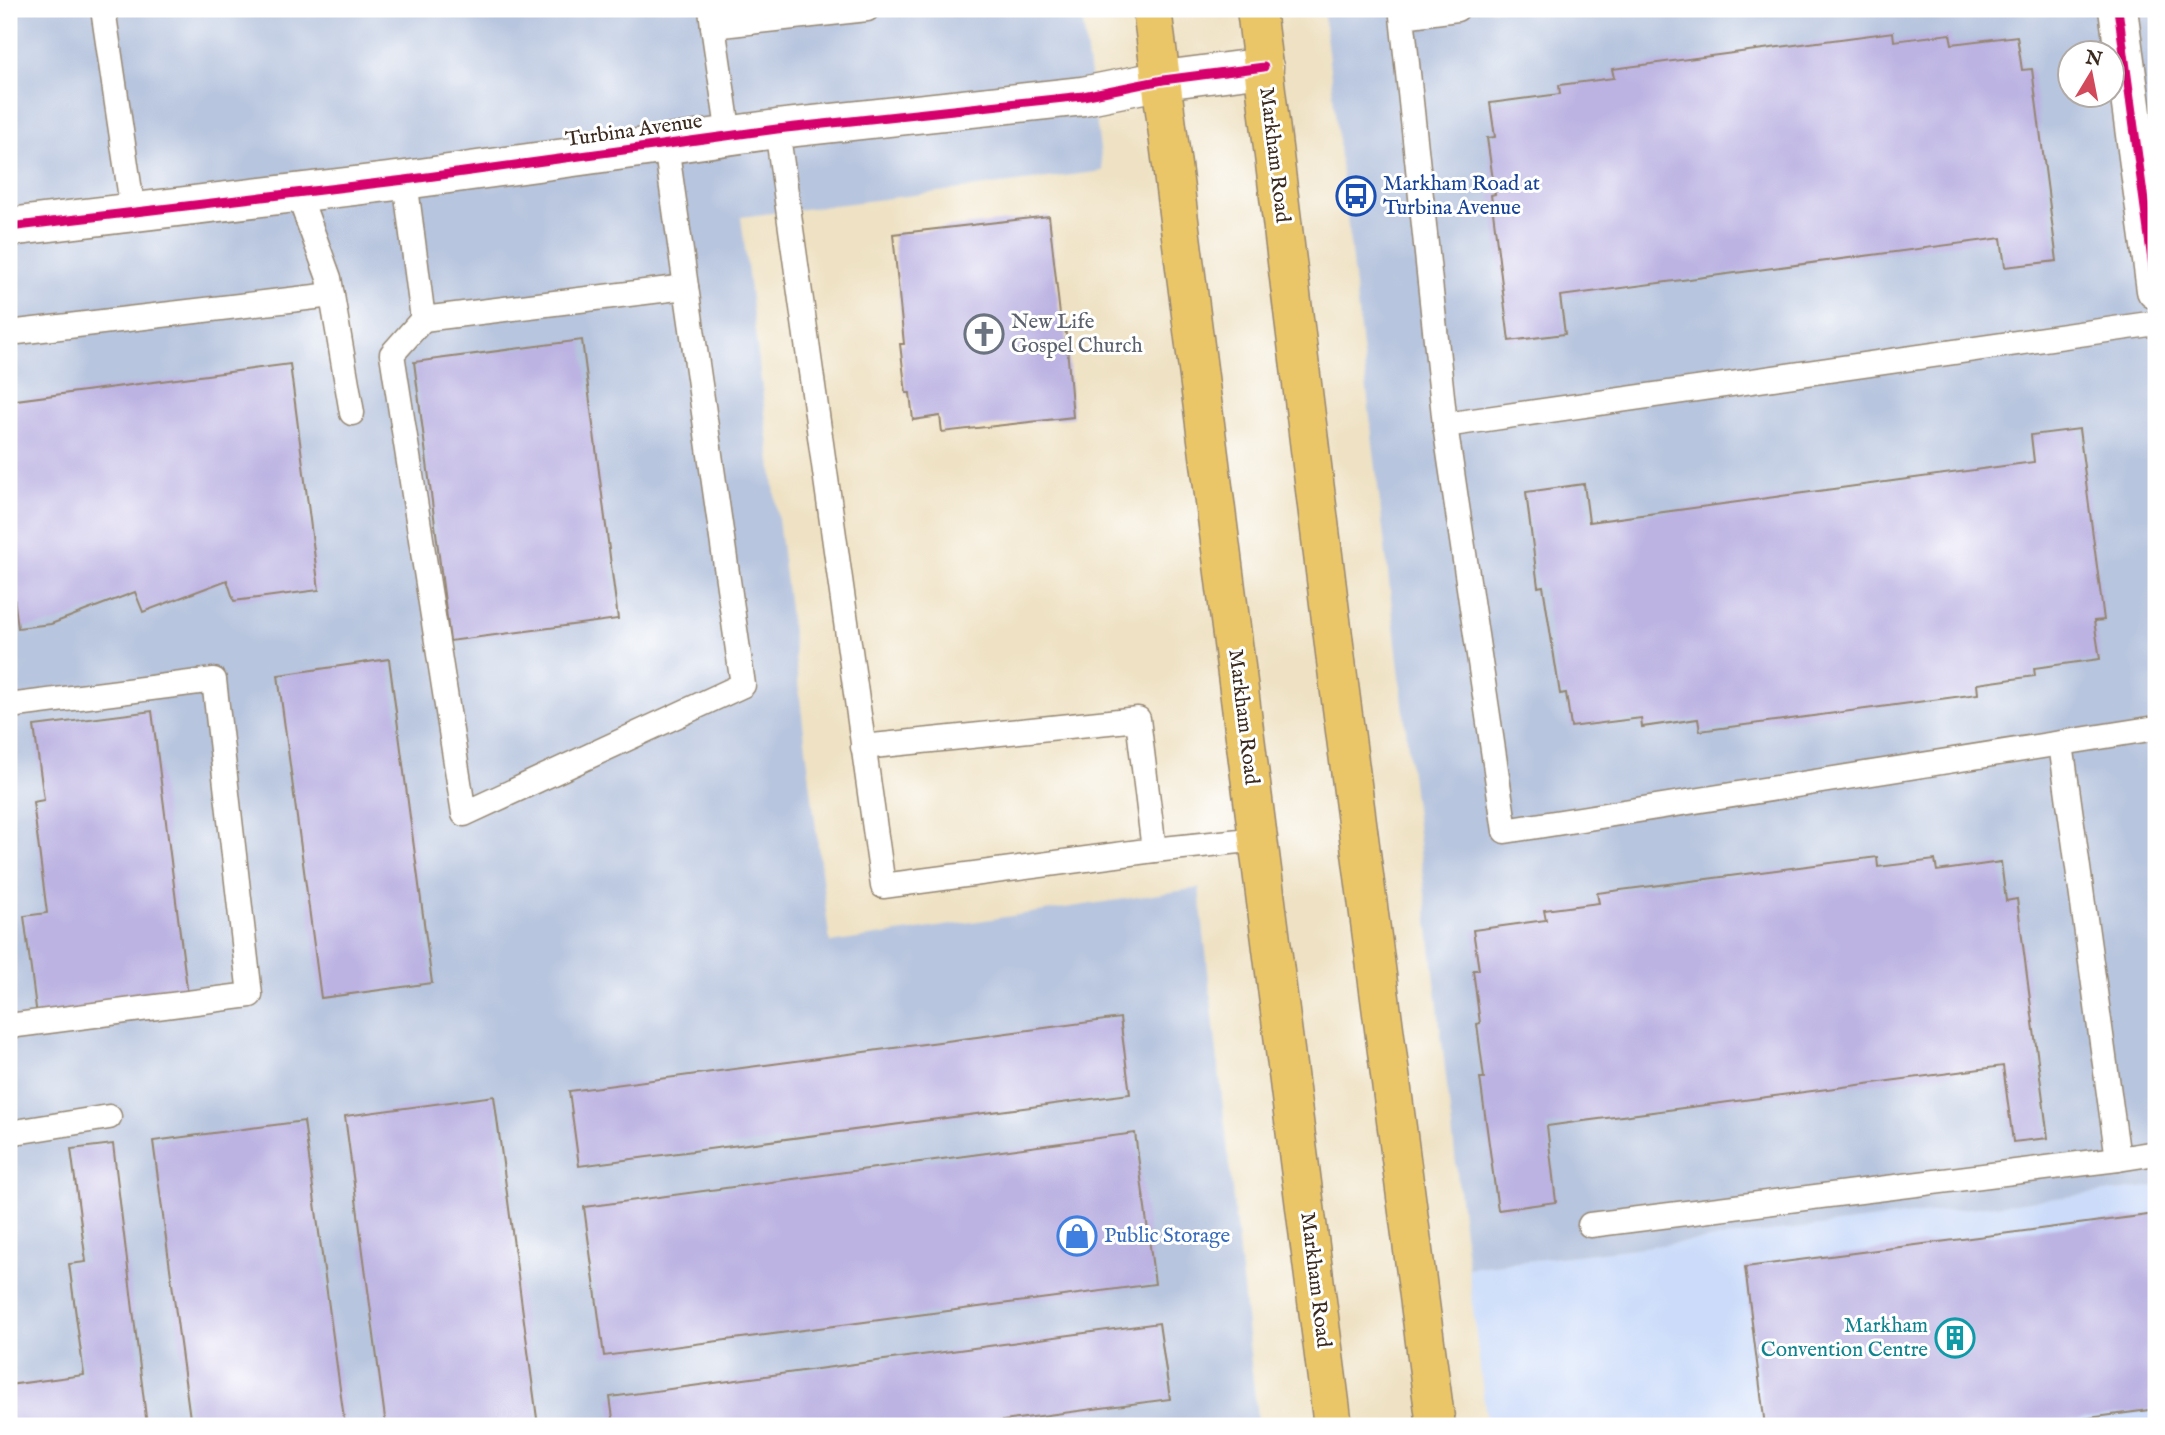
<svg xmlns="http://www.w3.org/2000/svg" width="2165" height="1435" viewBox="0 0 2165 1435" font-family="'IM FELL English',serif">
<rect width="100%" height="100%" fill="#fff"/>
<filter id="ink" filterUnits="userSpaceOnUse"><feTurbulence type="fractalNoise" baseFrequency=".0143" numOctaves="2"/><feDisplacementMap in="SourceGraphic" scale="14" xChannelSelector="R" yChannelSelector="G"/><feConvolveMatrix kernelMatrix="1 2 1 2 8 2 1 2 1" color-interpolation-filters="sRGB"/></filter>
<filter id="wash" filterUnits="userSpaceOnUse"><feTurbulence type="fractalNoise" baseFrequency=".00686" numOctaves="4" result="noise"/><feDisplacementMap in="SourceGraphic" scale="28" xChannelSelector="R" yChannelSelector="G"/><feGaussianBlur stdDeviation="1.57" result="paint"/><feColorMatrix in="noise" values="0 0 0 0 0 0 0 0 0 0 0 0 0 0 0 0 0 1.4 0 .05"/><feComposite in="paint" operator="in"/></filter>
<g filter="url(#wash)">
<rect width="100%" height="100%" fill="#efe2c4"/>
<path fill="#cbdbf9" d="M2156,1186V1426H1487L1468,1268Z"/>
<g fill="#b7c5de" fill-rule="evenodd">
<path d="M9,9H1081L1103,171L741,217L830,943L1199,888L1258,1426H9Z"/>
<path d="M1323,9H2156V1186L1468,1268ZM2070,52H2112V94H2070Z"/>
</g>
<g id="blocks">
<g fill="#bcb3e2">
<path d="M1893,32L1894,41L1950,34L1952,44L2017,36L2022,70L2032,69L2057,261L2005,267L2001,238L1560,296L1565,334L1509,341L1491,195L1495,194L1487,138L1495,137L1490,103L1560,94L1559,85L1614,78L1612,69Z"/>
<path d="M1049,216L1061,324L1065,323L1073,417L942,432L940,416L913,420L910,393H906L900,344H904L893,234Z"/>
<path d="M582,340L618,619L450,641L414,362Z"/>
<path d="M290,364L319,590L234,601L227,580L143,612L135,592L51,624L18,628L9,558V401Z"/>
<path d="M2079,429L2104,620L2094,621L2100,659L2034,668L2035,676L1977,684L1978,694L1700,731L1698,719L1642,727L1641,718L1571,727L1566,693L1560,694L1543,586L1538,587L1526,492L1584,484L1589,522L2034,462L2031,435Z"/>
<path d="M389,659L432,983L321,998L278,675Z"/>
<path d="M152,711L188,996L37,1016L24,916L47,913L33,802L44,800L34,726Z"/>
<path d="M1877,857L1878,867L1935,860L1937,871L2001,862L2006,901L2017,899L2048,1138L2013,1142L2003,1066L1576,1122L1547,1126L1556,1202L1498,1210L1480,1078H1484L1477,1024L1480,1023L1473,970H1479L1473,930L1546,920L1544,910L1599,903L1597,893Z"/>
<path d="M1120,1018L1130,1094L579,1166L569,1091Z"/>
<path d="M494,1096L538,1426H386L345,1116Z"/>
<path d="M304,1121L345,1426H191L153,1141Z"/>
<path d="M1135,1133L1155,1284L604,1356L584,1207Z"/>
<path d="M113,1144L147,1426H9V1385L84,1375L69,1264L86,1262L71,1149Z"/>
<path d="M2156,1214V1409L2028,1426H1765L1745,1267Z"/>
<path d="M1159,1323L1170,1399L965,1426H614L610,1397Z"/>
</g>
</g>
</g>
<g filter="url(#ink)">
<use href="#blocks" fill-opacity="0" stroke="#958671" stroke-width="2"/>
<g fill="none" stroke-linecap="round" stroke-linejoin="round">
<g stroke="#958671" stroke-width="27">
<g id="lane">
<path d="M103,9L133,212"/>
<path d="M711,9L713,26L867,9"/>
<path d="M1457,9L1402,16L1445,425L2156,323"/>
<path d="M713,26L729,136"/>
<path d="M777,129L883,886L1154,850L1138,719L863,747"/>
<path d="M405,180L423,319L686,287L666,145"/>
<path d="M298,193L329,278L352,413"/>
<path d="M423,319L392,354L464,814L743,685L686,287"/>
<path d="M9,333L332,295"/>
<path d="M1445,425L1505,831L2156,728"/>
<path d="M9,706L214,680L250,995L9,1026"/>
<path d="M2061,744L2118,1159L2156,1153"/>
<path d="M1154,850L1259,839"/>
<path d="M9,1133L109,1117"/>
<path d="M1590,1225L2118,1159"/>
</g>
</g>
<g stroke="#958671" stroke-width="41">
<g id="street">
<path d="M2118,9L2156,290"/>
<path d="M9,227L405,180L777,129L1083,96L1163,80L1264,67"/>
</g>
</g>
<g stroke="#958671" stroke-width="41">
<g id="primary">
<path d="M1152,9L1333,1426"/>
<path d="M1256,9L1338,677L1436,1426"/>
</g>
</g>
<use href="#lane" stroke="#fff" stroke-width="24"/>
<use href="#street" stroke="#fff" stroke-width="38"/>
<use href="#primary" stroke="#ebc669" stroke-width="38"/>
<g stroke="#fff" stroke-width="13">
<g id="cycleway">
<path d="M2118,9L2156,290"/>
<path d="M9,227L405,180L777,129L1083,96L1163,80L1264,67"/>
</g>
</g>
<use href="#cycleway" stroke="#d6006c" stroke-width="9"/>
</g>
</g>
<defs>
<g id="bus-ring" transform="scale(2.0125)"><circle r="9.5" fill="#fff" stroke="#1a4fb4" stroke-width="1.5"/><path d="M-5-6H5V4H4V6H2V4H-2V6H-4V4H-5ZM-3.5-4V0h7V-4ZM-3.5 1.2v1.5H-2V1.2ZM2 1.2v1.5H3.5V1.2Z" fill="#1a4fb4"/></g>
<g id="church-ring" transform="scale(2.0125)"><circle r="9.5" fill="#fff" stroke="#6b7280" stroke-width="1.5"/><path d="M-1.2-6h2.4v3.5h3.3v2.4h-3.3V6h-2.4V-.1h-3.3v-2.4h3.3Z" fill="#6b7280"/></g>
<g id="shop-ring" transform="scale(2.0125)"><circle r="9.5" fill="#fff" stroke="#3f7fe0" stroke-width="1.5"/><path d="M-5-2.5h2.3a2.7 3.5 0 0 1 5.4 0H5L5.5 6h-11ZM-1.5-2.5h3a1.5 2.3 0 0 0-3 0Z" fill="#3f7fe0"/></g>
<g id="building-ring" transform="scale(2.0125)"><circle r="9.5" fill="#fff" stroke="#0f9aa8" stroke-width="1.5"/><path d="M-4-6H4V6H1V3H-1V6H-4ZM-2.5-4.3h1.7v1.8h-1.7ZM.8-4.3h1.7v1.8H.8ZM-2.5-1h1.7V.8h-1.7ZM.8-1h1.7V.8H.8Z" fill="#0f9aa8"/></g>
</defs>
<g fill-rule="evenodd">
<use href="#bus-ring" x="1356" y="196"/>
<use href="#church-ring" x="984" y="334"/>
<use href="#shop-ring" x="1077" y="1236"/>
<use href="#building-ring" x="1955" y="1338"/>
</g>
<g text-anchor="middle" dominant-baseline="central" stroke-width="6" stroke-linejoin="round" paint-order="stroke">
<g font-size="21" fill="#3b2a1e" stroke="#fff">
<text transform="translate(634 131) rotate(-8)">Turbina Avenue</text>
<text transform="translate(1274 155) rotate(83)">Markham Road</text>
<text transform="translate(1243 717) rotate(83)">Markham Road</text>
<text transform="translate(1315 1280) rotate(83)">Markham Road</text>
</g>
<g font-size="21" fill="#164399" stroke="#fff" text-anchor="start">
<text x="1383" y="184">Markham Road at<tspan x="1383" dy="24">Turbina Avenue</tspan></text>
</g>
<g font-size="21" fill="#5b616d" stroke="#fff" text-anchor="start">
<text x="1011" y="322">New Life<tspan x="1011" dy="24">Gospel Church</tspan></text>
</g>
<g font-size="21" fill="#366cbe" stroke="#fff" text-anchor="start">
<text x="1104" y="1236">Public Storage</text>
</g>
<g font-size="21" fill="#0d838f" stroke="#fff" text-anchor="end">
<text x="1928" y="1326">Markham<tspan x="1928" dy="24">Convention Centre</tspan></text>
</g>
</g>
<rect width="2165" height="1435" fill="none" stroke="#fff" stroke-width="35"/>
<g transform="translate(2091 74) rotate(10)"><circle r="33" fill="#ffffff" stroke="#b1aaa5" stroke-width="2"/>
<path d="M0-5L12 26L0 18L-12 26Z" fill="#d1495b"/>
<text y="-10" font-size="19" font-weight="bold" text-anchor="middle" fill="#3b2a1e">N</text>
</g>
</svg>
